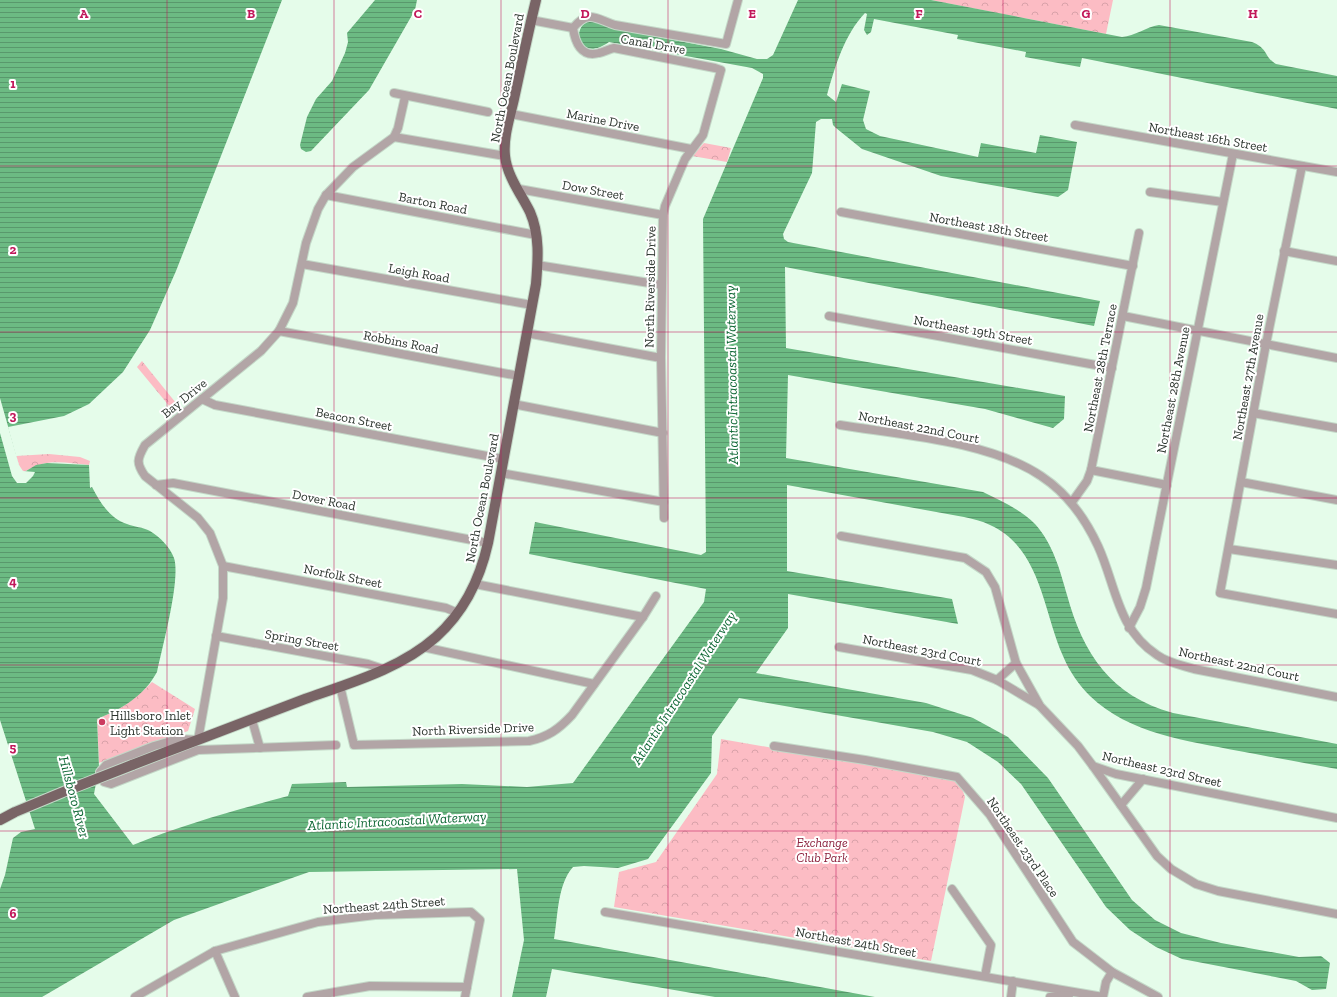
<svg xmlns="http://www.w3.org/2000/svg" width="1337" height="997" viewBox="0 0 1337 997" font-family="'Zilla Slab',serif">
<defs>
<pattern id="park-crowns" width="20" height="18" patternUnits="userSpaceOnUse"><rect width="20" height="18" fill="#fcbcc4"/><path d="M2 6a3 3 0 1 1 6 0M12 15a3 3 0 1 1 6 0" fill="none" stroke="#d8a2a9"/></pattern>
<pattern id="water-rules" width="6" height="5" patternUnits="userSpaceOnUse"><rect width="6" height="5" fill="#6cba83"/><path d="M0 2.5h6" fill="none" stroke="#59986c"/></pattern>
</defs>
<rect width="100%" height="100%" fill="#e5fcea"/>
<g fill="url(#park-crowns)">
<path d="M931,0H1113L1106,34Z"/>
<path d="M704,143L731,148L727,162L692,156Z"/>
<path d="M142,361L180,408L175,413L137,367Z"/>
<path d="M49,454L80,457L90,461L89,465C64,463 44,457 22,474L16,456Z"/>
<path d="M152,682L195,709L188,731L99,763L97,719C122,709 133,701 152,682Z"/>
<path d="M721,739L959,780L965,797L931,961L614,907L619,872L656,862L717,774Z"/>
</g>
<g fill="url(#water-rules)">
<path d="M0,0H282L176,271L150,330L123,372L89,404L64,416L8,427L21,474L36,465L47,463L89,465L90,488L92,487C100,502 109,518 127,524C134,527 143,527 150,531C160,537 170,547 174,558C181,579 162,648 157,672C144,696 122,709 97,719L99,767L94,794L133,845C184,824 236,810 288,796L292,784L346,782L347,787L462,784L527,787L573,783L704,602L706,589L529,554L535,522L701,555L706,552L703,219L763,78V74L752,68L609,42C575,66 569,18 596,21C601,21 606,26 610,28L721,49L757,59H767L773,55L798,0H931L1122,37C1135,36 1146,27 1159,25L1252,42C1268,48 1264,57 1276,64L1337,76V109L1082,58L1080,67L1025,57L1026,52L957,39L958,35L874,19L871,32L867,35L864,30L867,14L865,13C844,35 835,67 827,95L836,102L842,84L870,91L863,120L866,129L880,136L978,157L981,143L1036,153L1040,135L1077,142L1068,190L1058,197L941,176L862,149L836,128L833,125L832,119H821L816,122L812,173L783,234L784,239L788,242L1100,301L1094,326L785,267L786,348L1065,396L1064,419L1053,428L985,409L788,375L786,458L983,492C1001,501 1020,509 1035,524C1053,544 1060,570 1067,595C1083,654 1111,696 1173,713L1337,744V769C1304,763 1271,757 1239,751C1188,741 1129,734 1090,696C1079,685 1069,671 1063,656C1043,611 1041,548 990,525C982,521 973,519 964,517L787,485V571L952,599L958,624L788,594V628L756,673L926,703L973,718L1008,737L1048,778L1132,900L1155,920L1181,933L1221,943L1299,957L1321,956L1330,963L1326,989L1312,990L1296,981L1182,959L1156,947L1130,930L1106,907L1021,784L998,762L967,742L933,732L739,698L712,736L711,773L648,859L618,868L584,866L573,867C557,885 558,917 554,939L875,997H715L552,969L546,997H512L524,940L517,869L309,872L174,920L42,997H0V889L5,875L13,838L21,832L35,829L0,720Z"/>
<path d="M375,0H417L415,10L369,90L311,151L306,152L301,149L300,145L307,117L316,99L332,81L345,53L348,42L347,33Z"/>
</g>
<path fill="#e5fcea" d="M0,398L19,465L23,471L35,472L33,476L26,483H17L12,476L0,433Z"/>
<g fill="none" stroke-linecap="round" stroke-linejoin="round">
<g stroke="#c4d8c8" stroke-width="10">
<g id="minor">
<path d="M531,20L573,28"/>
<path d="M394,93L488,112"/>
<path d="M511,114L691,149"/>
<path d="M1075,125L1337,172"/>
<path d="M394,137L505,156"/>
<path d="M1302,166L1266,344L1220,593L1337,614"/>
<path d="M519,189L663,215"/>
<path d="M1150,192L1223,202"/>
<path d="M326,195L536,235"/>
<path d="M841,212L1133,266"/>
<path d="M1284,251L1337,261"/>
<path d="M302,264L532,305"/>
<path d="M537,265L662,285"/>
<path d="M829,316L1112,368"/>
<path d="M1123,316L1337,358"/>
<path d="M279,331L519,376"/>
<path d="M526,333L661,358"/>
<path d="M202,399L215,405L503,459"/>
<path d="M513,404L663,433"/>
<path d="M1253,413L1337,428"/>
<path d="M840,425C902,435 989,441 1041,476C1067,493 1085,518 1098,546C1116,585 1117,629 1157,655C1168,663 1181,665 1194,669L1337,697"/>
<path d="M1091,470L1167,485"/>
<path d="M501,473L664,502"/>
<path d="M1241,482L1337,500"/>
<path d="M156,485L173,483L488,543"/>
<path d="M1072,502L1087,481L1091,470L1139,233"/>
<path d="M664,518L661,358L663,215L665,206L685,159L703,135L721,70L715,68L614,48C609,49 604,52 599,53C581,58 575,42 573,28C589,9 596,19 615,25L726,44L738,0"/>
<path d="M841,536L965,558L986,572L995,587L1016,663L1040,706L1078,746L1093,766L1116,774L1337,818"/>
<path d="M1229,549L1337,565"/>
<path d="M223,566L446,608L458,613"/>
<path d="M475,584L643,617"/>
<path d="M1129,628L1140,607L1146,588L1233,154"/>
<path d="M216,636L368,664L383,669"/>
<path d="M423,647L594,684"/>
<path d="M839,647L972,670L997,680L1039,705"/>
<path d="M997,680L1016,663"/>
<path d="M340,686L354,745L529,741C548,737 559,729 572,715L643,617L656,596"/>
<path d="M252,720L260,748"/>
<path d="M336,745L198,750L111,784L104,782L100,772L106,765L154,746L178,739L198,740L223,598V566L210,533L198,518L145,476C136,463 137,459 145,445L261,351L279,331L293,303L306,243L318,209L326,195L353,167L394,137L398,128L405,97"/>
<path d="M774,746L865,760L957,777L990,815L1073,942L1112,972L1158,997"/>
<path d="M1093,766L1157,856L1171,869L1196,884L1218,891L1337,914"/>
<path d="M1121,805L1143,779"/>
<path d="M952,889L991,945L985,976"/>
<path d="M605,912L1103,997"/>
<path d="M215,951L235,997"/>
<path d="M135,997L215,951L318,922L375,915L471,912L480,920L465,997"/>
<path d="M307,997L370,986L467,987"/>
<path d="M1011,997L1013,981"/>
<path d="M1050,997L1069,995"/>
<path d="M1103,997L1106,982L1112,972"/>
</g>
</g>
<g stroke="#c4d8c8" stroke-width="12">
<g id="major">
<path d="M132,765C190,743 247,721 305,699C350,683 400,669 436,637C464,612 480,579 488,543L536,284C538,260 540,235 530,212C521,194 507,176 505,156C503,137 510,117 514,99C521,66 528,33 536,0"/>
<path d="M0,820L15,812L68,790"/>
</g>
</g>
<use href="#minor" stroke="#b2a5a6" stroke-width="8"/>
<use href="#major" stroke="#796466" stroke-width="10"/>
<g stroke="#c4d8c8" stroke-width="12" stroke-linecap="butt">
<path id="major-bridge" d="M68,790L132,765"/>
</g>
<use href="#major-bridge" stroke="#796466" stroke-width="10"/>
</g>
<path fill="none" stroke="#c2185b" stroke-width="1" stroke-opacity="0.55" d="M167,0V997M334,0V997M501,0V997M668,0V997M836,0V997M1003,0V997M1170,0V997M0,166H1337M0,332H1337M0,498H1337M0,665H1337M0,831H1337"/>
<circle fill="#cc3c60" stroke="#fff" stroke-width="1.5" cx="102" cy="722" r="4"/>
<g text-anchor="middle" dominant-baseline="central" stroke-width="4" stroke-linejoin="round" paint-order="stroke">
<g font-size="13" fill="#2b342d" stroke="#fff">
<text transform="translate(653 44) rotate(10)">Canal Drive</text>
<text transform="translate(507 78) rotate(-79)">North Ocean Boulevard</text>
<text transform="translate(603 120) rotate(11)">Marine Drive</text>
<text transform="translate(1208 137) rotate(10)">Northeast 16th Street</text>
<text transform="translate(593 190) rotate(10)">Dow Street</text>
<text transform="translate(433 203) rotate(11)">Barton Road</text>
<text transform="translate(989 227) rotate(10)">Northeast 18th Street</text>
<text transform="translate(419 273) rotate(10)">Leigh Road</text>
<text transform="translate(650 287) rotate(-89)">North Riverside Drive</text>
<text transform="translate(973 330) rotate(10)">Northeast 19th Street</text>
<text transform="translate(401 342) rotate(11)">Robbins Road</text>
<text transform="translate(1100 368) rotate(-79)">Northeast 28th Terrace</text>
<text transform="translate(1248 377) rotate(-80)">Northeast 27th Avenue</text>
<text transform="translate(1173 390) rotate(-79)">Northeast 28th Avenue</text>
<text transform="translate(184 398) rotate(-39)">Bay Drive</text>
<text transform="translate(354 419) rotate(11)">Beacon Street</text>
<text transform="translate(919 427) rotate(11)">Northeast 22nd Court</text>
<text transform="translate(482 498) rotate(-79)">North Ocean Boulevard</text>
<text transform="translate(324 500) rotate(11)">Dover Road</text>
<text transform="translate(343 576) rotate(11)">Norfolk Street</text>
<text transform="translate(302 640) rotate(10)">Spring Street</text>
<text transform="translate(922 650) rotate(11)">Northeast 23rd Court</text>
<text transform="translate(1239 664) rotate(12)">Northeast 22nd Court</text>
<text transform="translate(473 729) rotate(-2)">North Riverside Drive</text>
<text transform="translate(1162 769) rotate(13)">Northeast 23rd Street</text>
<text transform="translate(1023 847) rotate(56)">Northeast 23rd Place</text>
<text transform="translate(384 905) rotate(-4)">Northeast 24th Street</text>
<text transform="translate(856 942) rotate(10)">Northeast 24th Street</text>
</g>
<g font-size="13" fill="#2b342d" stroke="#fff" text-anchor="start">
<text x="110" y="715">Hillsboro Inlet<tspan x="110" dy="15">Light Station</tspan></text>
</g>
<g font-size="13" font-style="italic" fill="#8c223e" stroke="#fff">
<text x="822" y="842">Exchange<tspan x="822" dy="15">Club Park</tspan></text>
</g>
<g font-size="14" font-style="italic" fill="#0d6734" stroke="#fff">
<text transform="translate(732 375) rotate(-91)">Atlantic Intracoastal Waterway</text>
<text transform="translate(684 688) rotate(-57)">Atlantic Intracoastal Waterway</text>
<text transform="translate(74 797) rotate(75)">Hillsboro River</text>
<text transform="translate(397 821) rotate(-3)">Atlantic Intracoastal Waterway</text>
</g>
</g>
<g font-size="13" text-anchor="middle" font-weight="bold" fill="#c2185b" stroke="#fff" stroke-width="4" stroke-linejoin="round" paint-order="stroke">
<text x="84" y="18">A</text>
<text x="251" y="18">B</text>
<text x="418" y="18">C</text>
<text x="585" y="18">D</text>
<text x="752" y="18">E</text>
<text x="919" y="18">F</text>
<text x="1086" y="18">G</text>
<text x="1253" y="18">H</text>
<text x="13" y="88">1</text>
<text x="13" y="254">2</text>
<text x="13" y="420">3</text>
<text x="13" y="586">4</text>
<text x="13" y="752">5</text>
<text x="13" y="918">6</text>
</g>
</svg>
